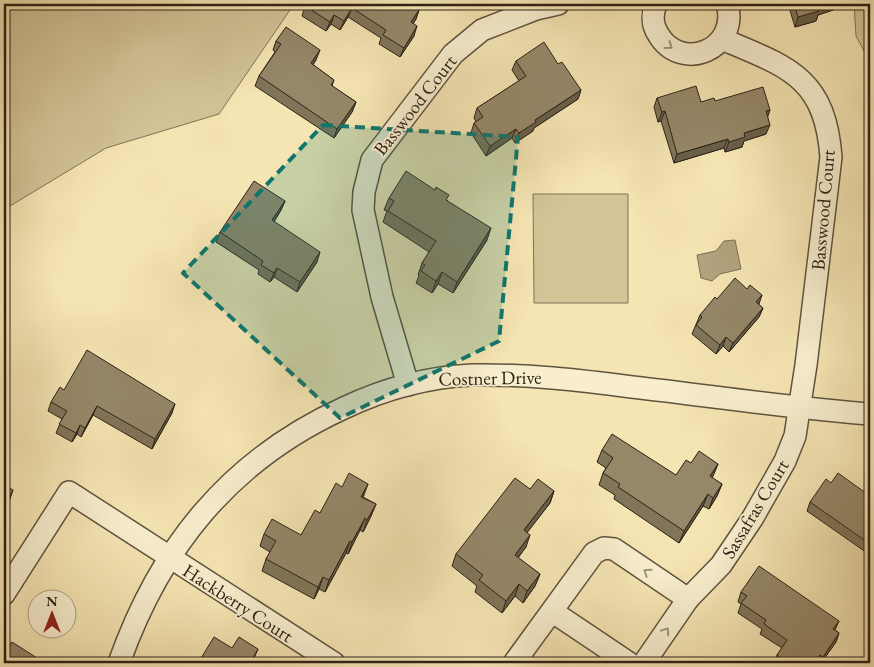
<svg xmlns="http://www.w3.org/2000/svg" width="874" height="667" viewBox="0 0 874 667" font-family="'EB Garamond',serif">
<rect width="100%" height="100%" fill="#f5e5b3"/>
<filter id="stains"><feTurbulence type="fractalNoise" baseFrequency=".004" numOctaves="4"/><feColorMatrix values="0 0 0 0 .2 0 0 0 0 .09 0 0 0 0 .02 0 0 0 .5 -.17"/></filter>
<radialGradient id="worn" r=".72"><stop offset=".6" stop-color="#630" stop-opacity="0"/><stop offset="1" stop-color="#630" stop-opacity=".3"/></radialGradient>
<g fill="#d3c498" stroke="#807358">
<path d="M4,4H294L219,114L106,148L10,206L4,221Z"/>
<path d="M854,4H870V62L856,36Z"/>
<path d="M533,194H628V303H534Z"/>
</g>
<path fill="#b1a37e" stroke="#7c6f55" d="M735,240L741,269L720,274L712,281L701,278L697,255L716,251L724,241Z"/>
<g fill="none" stroke-linecap="round" stroke-linejoin="round">
<g stroke="#5e533e" stroke-width="24">
<g id="minor">
<path d="M656,4C652,14 652,25 658,34C681,74 740,49 727,4"/>
<path d="M408,385L382,297L363,210L364,192L372,160L453,54L482,30L536,9L558,4"/>
<path d="M4,594L69,492L334,663"/>
<path d="M553,612L629,663"/>
<path d="M119,663C160,547 230,460 344,408C384,389 428,377 472,375C526,374 579,380 632,387C711,396 791,408 870,414"/>
<path d="M514,663L594,553L604,548L614,549L688,599"/>
<path d="M644,663L688,599L721,565L752,519L785,461L795,436L806,365L831,157C825,77 788,67 722,39"/>
</g>
</g>
<use href="#minor" stroke="#f8eece" stroke-width="21"/>
</g>
<g fill="#807459" stroke="#2c2217">
<path d="M788,4H835L833,10L818,15L816,21L795,27Z"/>
<path d="M305,6L419,10L416,19L413,24L414,36L400,57L379,44L381,38L348,17L340,30L331,24L326,31L302,16Z"/>
<path d="M276,41L316,60L313,65L334,80L332,86L356,102L352,112L334,138L255,86L259,76L275,52L273,50Z"/>
<path d="M516,61L558,64L581,90L578,99L534,128L533,131L515,143L512,138L486,156L471,133L474,123L476,122L474,118L477,108L519,81L512,70Z"/>
<path d="M657,98L701,102L715,101L770,110L767,117L766,134L744,141L742,147L725,152L724,148L674,163L661,121L658,122L654,107Z"/>
<path d="M389,198L447,200L487,240L453,293L438,284L432,293L416,283L419,276L418,275L422,263L429,252L383,222L387,211L384,210Z"/>
<path d="M285,201L281,210L274,222L317,262L297,292L274,277L270,282L258,274L259,270L216,242L220,232Z"/>
<path d="M717,299L758,304L763,308L759,317L729,352L723,346L716,354L692,334L700,315Z"/>
<path d="M64,390L172,413L152,449L93,415L81,437L77,434L72,442L56,433L62,419L48,411L51,402Z"/>
<path d="M602,450L676,475L691,463L718,464L712,478L722,484L717,496L709,509L703,506L679,543L614,499L615,495L599,485L603,473L606,468L597,462Z"/>
<path d="M831,483L870,496V555L807,511L810,502Z"/>
<path d="M342,487L364,495L363,497L376,504L371,516L363,532L360,530L348,554L346,553L325,592L319,589L314,599L262,571L266,559L270,552L260,546L264,534L301,535Z"/>
<path d="M530,489L554,491L550,503L527,532L526,547L518,558L540,574L535,586L523,603L515,596L502,613L475,592L477,586L452,566L456,554Z"/>
<path d="M741,592L835,630L839,633L836,642L821,663H774L777,655L782,648L760,634L762,629L738,613L741,604L738,602Z"/>
</g>
<g fill="#685e49" stroke="#2c2217">
<path d="M826,4H835L833,10L818,15L816,21L795,27L798,17L817,7Z"/>
<path d="M352,8L348,17L340,30L344,21Z"/>
<path d="M419,10L416,19L408,32L411,22Z"/>
<path d="M334,15L331,24L326,31L330,22Z"/>
<path d="M417,26L414,36L400,57L404,48Z"/>
<path d="M320,50L316,60L307,73L311,63Z"/>
<path d="M581,90L578,99L534,128L533,131L515,143L519,133L535,120Z"/>
<path d="M356,102L352,112L334,138L337,129Z"/>
<path d="M770,110L767,119L766,111Z"/>
<path d="M665,111L661,121L658,122L662,112Z"/>
<path d="M770,125L766,134L744,141L742,147L725,152L729,142L744,133Z"/>
<path d="M516,129L512,138L486,156L490,146Z"/>
<path d="M728,139L724,148L674,163L677,154Z"/>
<path d="M285,201L281,210L269,230L272,220Z"/>
<path d="M491,228L487,240L453,293L457,282Z"/>
<path d="M320,252L317,262L297,292L300,282Z"/>
<path d="M277,268L274,277L270,282L274,273Z"/>
<path d="M442,272L438,284L432,293L436,281Z"/>
<path d="M762,295L759,304L752,311L756,302Z"/>
<path d="M763,308L759,317L729,352L733,343Z"/>
<path d="M726,337L723,346L716,354L720,345Z"/>
<path d="M175,404L172,413L152,449L155,439Z"/>
<path d="M97,406L93,415L81,437L85,428Z"/>
<path d="M80,425L77,434L72,442L76,433Z"/>
<path d="M718,464L713,476L705,488L710,476Z"/>
<path d="M368,484L364,495L357,509L361,497Z"/>
<path d="M722,484L717,496L709,509L713,498Z"/>
<path d="M13,490L10,499L4,510V507Z"/>
<path d="M554,491L550,503L520,542L524,530Z"/>
<path d="M708,494L703,506L679,543L684,531Z"/>
<path d="M376,504L371,516L363,532L367,520Z"/>
<path d="M365,518L360,530L348,554L352,542Z"/>
<path d="M530,535L526,547L510,567L515,555Z"/>
<path d="M350,541L346,553L325,592L329,580Z"/>
<path d="M540,574L535,586L523,603L527,591Z"/>
<path d="M323,577L319,589L314,599L318,587Z"/>
<path d="M519,584L515,596L502,613L506,601Z"/>
<path d="M839,621L835,630L833,629Z"/>
<path d="M839,633L836,642L821,663L823,657Z"/>
<path d="M258,649L252,663H250Z"/>
<path d="M820,655L817,663H814Z"/>
</g>
<g fill="#958768" stroke="#2c2217">
<path d="M307,4H409L419,10L411,22L417,26L404,48L383,35L386,30L352,8L344,21L334,15L330,22L305,6Z"/>
<path d="M794,4H826L817,7L819,11L798,17Z"/>
<path d="M286,27L320,50L311,63L334,80L331,85L356,102L337,129L259,76L281,44L276,41Z"/>
<path d="M544,42L558,64L562,62L581,90L535,120L536,122L519,133L516,129L490,146L474,123L483,117L477,108L526,76L516,61Z"/>
<path d="M696,86L701,102L714,98L715,101L763,87L770,110L766,111L770,125L744,133L745,137L729,142L728,139L677,154L665,111L662,112L657,98Z"/>
<path d="M406,171L435,190L436,187L449,195L446,200L491,228L457,282L442,272L436,281L421,271L425,265L422,263L436,241L388,211L394,201L389,198Z"/>
<path d="M254,181L285,201L272,220L320,252L300,282L277,268L274,273L261,265L263,261L220,232Z"/>
<path d="M735,278L747,289L750,285L762,295L756,302L763,308L733,343L726,337L720,345L696,325L702,317L700,315L715,297L717,299Z"/>
<path d="M87,350L175,404L155,439L97,406L85,428L80,425L76,433L59,424L67,411L51,402L60,387L64,390Z"/>
<path d="M612,434L676,475L686,460L691,463L699,451L718,464L710,476L722,484L713,498L708,494L684,531L618,487L620,484L603,473L613,458L602,450Z"/>
<path d="M349,473L368,484L361,497L376,504L367,520L365,518L352,542L350,541L329,580L323,577L318,587L266,559L276,541L264,534L272,519L301,535L315,510L320,513L336,483L342,487Z"/>
<path d="M838,473L870,496V544L810,502L826,479L831,483Z"/>
<path d="M515,478L530,489L538,479L554,491L524,530L530,535L515,555L540,574L527,591L519,584L506,601L479,580L483,575L456,554Z"/>
<path d="M4,485L13,490L4,507Z"/>
<path d="M759,566L839,621L833,629L839,633L823,657L820,655L814,663H784L786,661L777,655L787,640L764,624L766,620L741,603L747,596L741,592Z"/>
<path d="M214,637L232,648L239,637L258,649L250,663H198Z"/>
<path d="M12,642L45,663H4V655Z"/>
<path d="M560,658L568,663H557Z"/>
<path d="M698,660L703,663H695Z"/>
</g>
<defs><path id="oneway-chevron" d="M-2-3.5L2.5 0L-2 3.5" fill="none" stroke-width="1.6" stroke-linecap="round" stroke-linejoin="round" transform="scale(1.25)"/></defs>
<g stroke="#9c927c">
<use href="#oneway-chevron" transform="translate(669 46) rotate(36)"/>
<use href="#oneway-chevron" transform="translate(647 572) rotate(-146)"/>
<use href="#oneway-chevron" transform="translate(666 631) rotate(-56)"/>
</g>
<path fill="#0f766e" fill-opacity="0.2" stroke="#0f766e" stroke-width="4" stroke-dasharray="10 6" stroke-linejoin="round" d="M323,125L518,137L499,341L340,418L183,273Z"/>
<g text-anchor="middle" dominant-baseline="central" stroke-width="4" stroke-linejoin="round" paint-order="stroke">
<g font-size="19" fill="#2c2217" stroke="#f8eece">
<text transform="translate(415 105) rotate(-52)">Basswood Court</text>
<text transform="translate(823 210) rotate(-85)">Basswood Court</text>
<text transform="translate(490 378) rotate(-1)">Costner Drive</text>
<text transform="translate(755 509) rotate(-59)">Sassafras Court</text>
<text transform="translate(238 603) rotate(33)">Hackberry Court</text>
</g>
</g>
<rect width="874" height="667" fill="none" stroke="#f5e5b3" stroke-width="20"/>
<rect x="5" y="5" width="864" height="657" fill="none" stroke="#2c2217" stroke-width="2.5"/>
<rect x="10" y="10" width="854" height="647" fill="none" stroke="#2c2217"/>
<g transform="translate(52 614)"><circle r="24" fill="#f8eece" stroke="#a69c85"/>
<path d="M0-4L9 19L0 12L-9 19Z" fill="#8f2418"/>
<text y="-8" font-size="14" font-weight="bold" text-anchor="middle" fill="#2c2217">N</text>
</g>
<rect width="100%" height="100%" filter="url(#stains)"/>
<rect width="100%" height="100%" fill="url(#worn)"/>
</svg>
